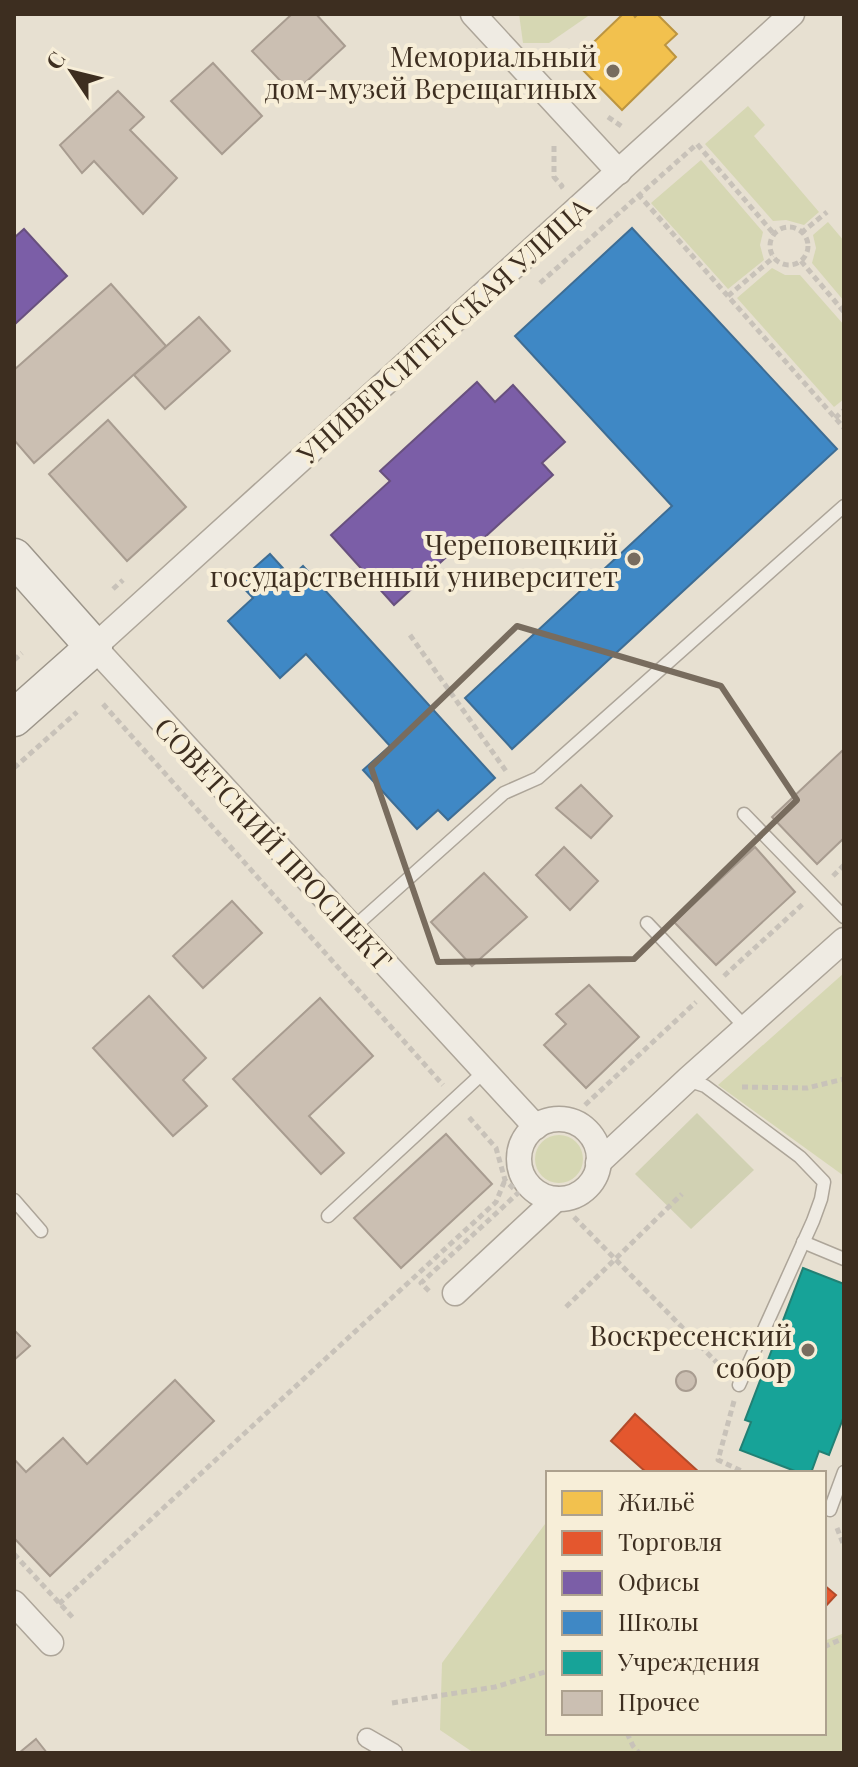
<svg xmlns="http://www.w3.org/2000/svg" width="858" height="1767" viewBox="0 0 858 1767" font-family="'Playfair Display',serif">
<rect width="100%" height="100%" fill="#e7e0d1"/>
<g fill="#d6d7b3">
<path d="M519,14H591L549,43H523Z"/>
<path d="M748,106L765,125L754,136L819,212L804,225L786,220L773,221L705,144Z"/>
<path d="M701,160L763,232L760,245L764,260L728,289L651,203Z"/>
<path d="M828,222L844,241V301L812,263L816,248L813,235Z"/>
<path d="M772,268L785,275H800L844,325V399L834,407L737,298Z"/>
<path d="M844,973V1176L718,1085Z"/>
<circle cx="559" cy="1159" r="24"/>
<path d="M548,1520V1733H824V1641L842,1634L844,1628V1753H474L440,1730L442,1663Z"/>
</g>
<path fill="#d1d1b3" d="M697,1113L754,1170L691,1229L635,1174Z"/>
<path fill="#f2c14e" stroke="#bc9540" stroke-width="2" d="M623,14H633L635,17L638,14H657L677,34L665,45L676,57L622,110L574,61Z"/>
<g fill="#e4572e" stroke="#b24b2a" stroke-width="2">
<path d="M635,1414L700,1473H647L611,1441Z"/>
<path d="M824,1585L836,1595L824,1608Z"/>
</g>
<g fill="#7b5ea7" stroke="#68507e" stroke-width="2">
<path d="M24,229L67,276L14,325V238Z"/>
<path d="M477,382L495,402L513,385L565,442L542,463L553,475L462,558L454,550L394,605L331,535L390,481L380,471Z"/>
</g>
<g fill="#3f88c5" stroke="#3e6d94" stroke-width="2">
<path d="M632,228L837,449L512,749L465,698L672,506L515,336Z"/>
<path d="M270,554L291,577L303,566L495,778L448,820L438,810L417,829L363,770L390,746L306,654L280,678L228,621L253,598L238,582Z"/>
</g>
<path fill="#17a398" stroke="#228074" stroke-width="2" d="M803,1268L844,1284V1416L829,1455L819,1451L811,1473H800L740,1450L751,1422L745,1420Z"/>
<g fill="#cbbfb2" stroke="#a89c90" stroke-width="2">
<path d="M292,14H316L345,46L293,94L252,51Z"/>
<path d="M213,63L262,116L222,154L171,101Z"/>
<path d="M118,91L144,117L130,130L177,178L143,214L94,161L82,173L60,145Z"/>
<path d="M111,284L166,346L34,463L14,440V370Z"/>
<path d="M199,317L230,351L165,409L134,375Z"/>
<path d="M108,420L186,507L127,561L49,474Z"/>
<path d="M843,750L844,838L817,864L772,817Z"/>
<path d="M581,785L612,816L591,838L556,808Z"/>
<path d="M564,847L598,881L570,910L536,875Z"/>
<path d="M755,847L795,892L716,965L674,922Z"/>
<path d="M484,873L527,917L472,966L431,922Z"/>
<path d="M232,901L262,933L203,988L173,956Z"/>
<path d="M589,985L639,1037L586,1088L544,1045L566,1024L556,1014Z"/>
<path d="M149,996L206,1058L183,1080L207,1106L173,1136L93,1048Z"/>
<path d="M320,998L373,1056L309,1116L344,1153L321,1174L233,1079Z"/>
<path d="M446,1134L492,1184L401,1268L354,1218Z"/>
<path d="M14,1330L30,1346L14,1360Z"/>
<circle cx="686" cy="1381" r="10"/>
<path d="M175,1380L214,1421L50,1576L14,1538V1459L26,1472L63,1438L87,1464Z"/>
<path d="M36,1739L47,1753H19Z"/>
</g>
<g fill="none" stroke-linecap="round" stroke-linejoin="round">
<g stroke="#ada599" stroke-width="15">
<g id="service">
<path d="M744,814L844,917"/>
<path d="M647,923L746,1028"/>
<path d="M353,928L504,793L538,778L844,506"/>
<path d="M687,1080L705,1086L800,1157L824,1182L821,1199L813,1221L739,1385"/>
<path d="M14,1200L41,1231"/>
<path d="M328,1216L485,1071"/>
<path d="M803,1242L844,1259"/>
<path d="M830,1510L844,1472"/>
</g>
</g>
<g stroke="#ada599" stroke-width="21">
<path id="pedestrian" d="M367,1738L393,1753"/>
</g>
<g stroke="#ada599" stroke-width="27">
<g id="minor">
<path d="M473,14L619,172"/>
<circle cx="559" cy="1159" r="40"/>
<path d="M536,1127L94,647L792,14"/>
<path d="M598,1163L687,1080L844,940"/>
<path d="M455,1293L556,1199"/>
<path d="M14,1603L51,1643"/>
</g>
</g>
<g stroke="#9c958a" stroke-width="39">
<path id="secondary" d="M14,557L94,647L14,718"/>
</g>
<g stroke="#c8c2b9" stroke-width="5" stroke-dasharray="6 4" stroke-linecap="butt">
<path d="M608,117L624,128"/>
<path d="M554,146V177L562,186L559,188"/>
<path d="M638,194L844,428"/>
<circle cx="789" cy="246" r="19"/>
<path d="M801,233L827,212"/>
<path d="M801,261L844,312"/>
<path d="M540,283L697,144L774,234"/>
<path d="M728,296L774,257"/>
<path d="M835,418L844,410"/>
<path d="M113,589L123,580"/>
<path d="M410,635L506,771"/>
<path d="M14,660L22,653"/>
<path d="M103,704L443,1085"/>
<path d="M14,768L77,712"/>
<path d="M833,876L844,865"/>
<path d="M724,976L805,902"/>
<path d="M742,1087L807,1088L844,1079"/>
<path d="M585,1105L696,1002"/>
<path d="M574,1217L724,1370"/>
<path d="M429,1291L421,1283L518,1193L505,1180L496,1148L467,1115"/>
<path d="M566,1307L682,1194"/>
<path d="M734,1401L718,1460L746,1473"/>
<path d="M548,1484V1485"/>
<path d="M837,1528L844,1546"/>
<path d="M14,1554L75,1620"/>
<path d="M59,1604L496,1202L505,1180"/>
<path d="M824,1647L844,1638"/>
<path d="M392,1703L495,1687L548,1671"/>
<path d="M627,1733L633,1746L639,1753"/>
</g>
<use href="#service" stroke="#efebe3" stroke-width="12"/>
<use href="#pedestrian" stroke="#efebe3" stroke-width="18"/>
<use href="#minor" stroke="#efebe3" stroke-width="24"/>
<use href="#secondary" stroke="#efebe3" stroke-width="36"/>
</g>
<path fill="none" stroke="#786c5e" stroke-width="6" stroke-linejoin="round" d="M517,626L721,686L797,800L634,959L438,962L371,767Z"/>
<g fill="#786c5e" stroke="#f7eed8" stroke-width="3">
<circle cx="613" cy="71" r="8"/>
<circle cx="634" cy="559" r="8"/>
<circle cx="808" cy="1350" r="8"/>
</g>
<g text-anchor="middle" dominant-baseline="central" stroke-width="8" stroke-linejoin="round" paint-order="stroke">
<g font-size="28" fill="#3d2e20" stroke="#f7eed8" text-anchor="end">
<text x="597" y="55">Мемориальный<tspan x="597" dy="32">дом-музей Верещагиных</tspan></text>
<text x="618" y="543">Череповецкий<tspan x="618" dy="32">государственный университет</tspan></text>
<text x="792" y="1334">Воскресенский<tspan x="792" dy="32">собор</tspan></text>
</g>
<g font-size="28" fill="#3d2e20" stroke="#f7eed8">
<text transform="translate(443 330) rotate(-42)">УНИВЕРСИТЕТСКАЯ УЛИЦА</text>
<text transform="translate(274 843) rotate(47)">СОВЕТСКИЙ ПРОСПЕКТ</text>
</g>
</g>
<rect width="858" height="1767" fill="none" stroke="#3d2e20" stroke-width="32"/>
<rect x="546" y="1471" width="280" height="264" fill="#f7eed8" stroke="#ada18e" stroke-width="2"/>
<rect x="562" y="1491" width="40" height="24" fill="#f2c14e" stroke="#ada18e" stroke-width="2"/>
<text x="618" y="1511" font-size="24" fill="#3d2e20">Жильё</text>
<rect x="562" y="1531" width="40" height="24" fill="#e4572e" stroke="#ada18e" stroke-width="2"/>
<text x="618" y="1551" font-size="24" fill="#3d2e20">Торговля</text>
<rect x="562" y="1571" width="40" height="24" fill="#7b5ea7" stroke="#ada18e" stroke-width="2"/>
<text x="618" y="1591" font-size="24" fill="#3d2e20">Офисы</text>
<rect x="562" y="1611" width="40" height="24" fill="#3f88c5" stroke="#ada18e" stroke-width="2"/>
<text x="618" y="1631" font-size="24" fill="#3d2e20">Школы</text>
<rect x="562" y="1651" width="40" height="24" fill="#17a398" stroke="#ada18e" stroke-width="2"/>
<text x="618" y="1671" font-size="24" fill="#3d2e20">Учреждения</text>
<rect x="562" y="1691" width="40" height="24" fill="#cbbfb2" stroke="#ada18e" stroke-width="2"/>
<text x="618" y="1711" font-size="24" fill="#3d2e20">Прочее</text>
<g transform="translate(72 72) rotate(305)" stroke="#f7eed8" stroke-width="6" paint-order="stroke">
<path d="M0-6L14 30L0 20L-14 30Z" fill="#3d2e20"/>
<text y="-12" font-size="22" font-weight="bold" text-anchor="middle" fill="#3d2e20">С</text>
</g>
</svg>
